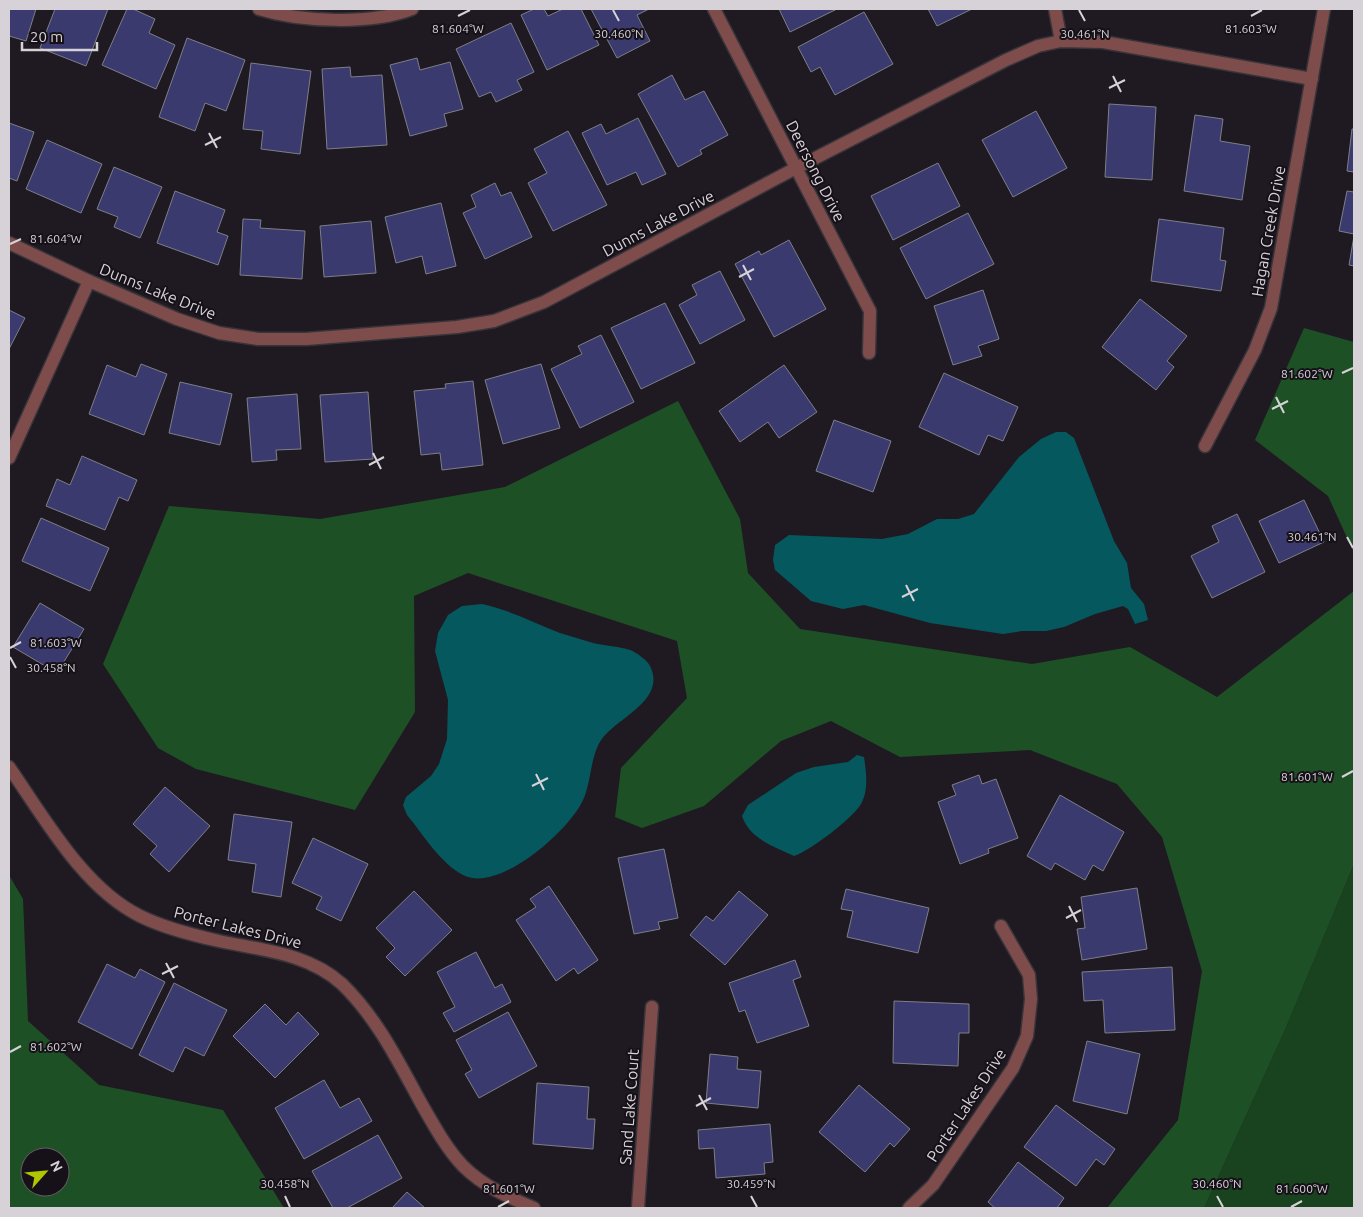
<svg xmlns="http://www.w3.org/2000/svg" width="1363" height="1217" viewBox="0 0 1363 1217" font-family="Ubuntu,sans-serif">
<rect width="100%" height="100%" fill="#1f1a21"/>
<path fill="#19431f" d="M1354,864V1208H1204L1285,1030Z"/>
<g fill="#1e5026" fill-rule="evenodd">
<path d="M1304,328L1354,342V553L1328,496L1255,440Z"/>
<path d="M678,401L740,519L748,573L800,629L1032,664L1130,647L1217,697L1354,591V864L1285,1030L1204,1208H1107L1178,1120L1202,971L1162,837L1117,784L1030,750L900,757L831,721L781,741L704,806L642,828L615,817L621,768L687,698L677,641L468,573L414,596L415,712L355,810L196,769L158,748L103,664L169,506L320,519L505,487Z"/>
<path d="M9,875L23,899L28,1021L99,1085L223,1110L284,1208H9ZM30,1157H60V1187H30Z"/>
</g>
<g fill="#05585d">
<path d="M1056,432H1066L1074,438L1114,541L1127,563L1131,588L1144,604L1148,620L1135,624L1128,609L1123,606L1095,614L1064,627L1046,631H1022L1003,634L930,623L864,605L843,609L811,601L775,570L773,560L775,545L789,535L882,539L908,534L937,519H958L974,514L1019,457L1041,439Z"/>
<path d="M482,604C510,610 534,623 560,633C571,636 582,640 593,643C605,646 618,646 630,650C636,652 648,661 650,666C666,697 623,716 607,733C589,750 593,779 583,800C570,830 498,894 463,875C440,863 423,834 407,815L403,805L406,797L431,776L439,764L447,739L448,700L435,651L438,633L448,615L462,606Z"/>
<path d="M857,755L864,757C866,771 869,790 861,804C853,818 810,851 794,856C773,846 750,839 742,816L748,805L796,773L814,767L848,762Z"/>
</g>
<g fill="#3a3a6e" stroke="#7d7e89">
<path d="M9,9H36L26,41L9,36Z"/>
<path d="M55,9H108L86,66L40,48Z"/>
<path d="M127,9H133L155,19L149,33L175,45L156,89L102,65Z"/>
<path d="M534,9H544L548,16L563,9H581L599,45L547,70L521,15Z"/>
<path d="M591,9H649L637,15L650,41L617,58Z"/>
<path d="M779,9H837L790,32Z"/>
<path d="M928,9H972L937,26Z"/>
<path d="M864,12L893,64L835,95L820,67L811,72L798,47Z"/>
<path d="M511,23L534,72L517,80L522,90L496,102L491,92L479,97L456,49Z"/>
<path d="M187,38L245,60L226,111L205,103L195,131L159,117Z"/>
<path d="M417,58L420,70L450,62L463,109L444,114L447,126L410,136L390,65Z"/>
<path d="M251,63L311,71L300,154L261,149L263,131L243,129Z"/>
<path d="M350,67L351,77L382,75L387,145L327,149L322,69Z"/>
<path d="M672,75L685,100L704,91L728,135L700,150L702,154L678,167L638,94Z"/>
<path d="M1109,104L1156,107L1152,180L1105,177Z"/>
<path d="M1036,111L1067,168L1013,197L982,140Z"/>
<path d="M1195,115L1223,119L1220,141L1250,146L1242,200L1184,191Z"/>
<path d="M638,118L666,174L642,185L636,172L607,185L582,133L601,124L606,134Z"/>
<path d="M9,123L34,132L17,181L9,178Z"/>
<path d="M1352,129H1354V172L1347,171Z"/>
<path d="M568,131L607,205L553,231L528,183L547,173L534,149Z"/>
<path d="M47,140L102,164L81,213L26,189Z"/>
<path d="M938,163L960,206L893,240L871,196Z"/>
<path d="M114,167L162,187L140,238L114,227L118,217L97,209Z"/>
<path d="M495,183L501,196L511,192L532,237L485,259L463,213L476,207L471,195Z"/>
<path d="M175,191L225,210L217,232L228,236L218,265L157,243Z"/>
<path d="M1347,191L1354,192V234L1339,231Z"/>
<path d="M441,203L456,266L426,274L422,256L396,263L385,217Z"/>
<path d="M968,213L994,264L926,299L900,248Z"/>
<path d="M243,219L261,220L260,228L305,231L302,279L240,275Z"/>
<path d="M1159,219L1224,228L1220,260L1226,261L1221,291L1151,281Z"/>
<path d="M371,221L376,273L324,277L320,226Z"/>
<path d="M1354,236V266L1349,265Z"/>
<path d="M789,240L826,309L774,337L735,264L759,251L761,255Z"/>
<path d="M720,271L745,320L700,344L679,305L697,295L692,285Z"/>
<path d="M983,290L999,339L978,346L982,356L953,365L934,306Z"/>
<path d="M1140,299L1187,336L1167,361L1174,367L1156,390L1102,347Z"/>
<path d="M665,303L695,363L641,389L611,328Z"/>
<path d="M9,310L25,318L9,349Z"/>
<path d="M601,335L634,402L580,428L551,369L582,354L578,346Z"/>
<path d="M141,364L167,374L144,435L89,414L107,365L136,377Z"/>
<path d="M541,364L560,428L503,444L485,380Z"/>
<path d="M784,365L817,412L779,438L768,422L740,442L719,411Z"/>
<path d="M944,373L1018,407L1003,441L988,435L979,455L919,427Z"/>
<path d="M473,381L483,465L442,470L440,453L421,455L414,391L446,388L445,384Z"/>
<path d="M180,382L232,394L220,445L169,433Z"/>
<path d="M368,392L373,459L325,462L320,395Z"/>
<path d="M297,394L301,449L276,450L277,460L252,462L247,398Z"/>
<path d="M834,420L891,441L873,492L816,471Z"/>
<path d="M82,456L137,480L128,501L119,497L105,530L46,506L57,479L70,485Z"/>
<path d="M1304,500L1324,542L1279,563L1259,521Z"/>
<path d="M1237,514L1265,572L1212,598L1191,556L1219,542L1212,526Z"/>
<path d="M41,518L109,548L90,591L22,561Z"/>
<path d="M40,603L84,629L57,673L13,647Z"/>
<path d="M979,775L982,784L996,779L1018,838L988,849L989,853L960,864L938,802L956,795L952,785Z"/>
<path d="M165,787L210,826L169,872L150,854L157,846L133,824Z"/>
<path d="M1060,795L1124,832L1103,871L1093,865L1085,880L1055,863L1051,870L1027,856Z"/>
<path d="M234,814L292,822L281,897L252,892L256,864L228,860Z"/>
<path d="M313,838L368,864L341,921L316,909L322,897L292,883Z"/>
<path d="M664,849L678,918L658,922L660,929L634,934L618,858Z"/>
<path d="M549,886L598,960L578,974L574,968L556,981L516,920L536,907L530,899Z"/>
<path d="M1137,888L1147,949L1082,960L1077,929L1085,928L1081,897Z"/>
<path d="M846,889L929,908L918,953L847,937L853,911L841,909Z"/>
<path d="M414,891L452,930L405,976L386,957L395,948L376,928Z"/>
<path d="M739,891L768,915L725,965L690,935L706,916L713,921Z"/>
<path d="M476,952L495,988L502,984L511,1002L454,1032L443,1013L455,1007L437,972Z"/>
<path d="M795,960L801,977L793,980L809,1026L757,1043L745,1010L739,1012L729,983Z"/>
<path d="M107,964L135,978L140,969L165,982L132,1049L78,1022Z"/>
<path d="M1172,967L1175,1030L1105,1033L1103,1000L1084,1001L1082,972Z"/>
<path d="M174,983L227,1010L204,1056L185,1047L173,1072L139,1055Z"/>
<path d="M894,1001L969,1004V1033H959L958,1066L893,1063Z"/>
<path d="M265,1004L286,1025L298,1012L319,1034L275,1078L233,1036Z"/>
<path d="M508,1012L537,1066L479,1098L465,1074L472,1070L456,1040Z"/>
<path d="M1087,1041L1140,1054L1127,1114L1073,1101Z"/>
<path d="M710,1054L738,1057L737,1069L761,1071L758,1108L706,1103Z"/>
<path d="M324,1080L340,1108L359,1098L372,1121L304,1159L275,1108Z"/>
<path d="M537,1083L589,1087L587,1119H595L593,1149L533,1144Z"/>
<path d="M859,1085L910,1129L894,1147L890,1143L865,1172L819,1132Z"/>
<path d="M1056,1105L1115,1149L1104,1165L1096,1159L1076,1186L1024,1147Z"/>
<path d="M770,1124L773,1162L764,1163L765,1174L716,1178L714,1148L699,1149L698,1130Z"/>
<path d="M378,1135L402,1178L347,1208H333L312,1171Z"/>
<path d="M1018,1162L1064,1198L1057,1208H995L988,1202Z"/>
<path d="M407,1192L425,1208H392Z"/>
</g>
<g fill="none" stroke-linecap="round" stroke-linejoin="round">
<g stroke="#39343a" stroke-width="15">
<g id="minor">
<path d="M259,9C301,22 371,25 412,9"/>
<path d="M714,9L870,311L869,353"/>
<path d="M1055,9L1061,41"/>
<path d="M9,243L89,281L177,319L219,333L258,339H306L457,327L494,321L544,302L796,168L1006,60L1038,46L1061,41L1103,42L1312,79"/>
<path d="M1205,446L1255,350L1271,308L1324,9"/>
<path d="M9,458L89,281"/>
<path d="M9,767C44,817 83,888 140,916C164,928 192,935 219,941C261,950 308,953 342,984C377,1018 398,1061 421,1103C433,1124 446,1148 463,1166C483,1186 508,1197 534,1208"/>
<path d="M638,1208L652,1007"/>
<path d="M909,1208L933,1185L1013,1068L1027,1036L1031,999L1029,975L1001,926"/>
</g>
</g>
<use href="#minor" stroke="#7e4d4b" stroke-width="12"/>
</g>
<path fill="none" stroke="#d6d2d7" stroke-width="2" d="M613,10L619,21M1079,10L1085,21M458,16L470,10M1251,16L1262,10M1113,76L1121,92M1109,88L1125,80M209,133L217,148M205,145L221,137M10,244L21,239M743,265L751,280M739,277L754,269M1342,373L1353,368M1276,397L1284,413M1272,409L1288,401M373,453L381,469M369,465L384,457M1347,537L1353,548M906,585L914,601M902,597L918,589M10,648L21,642M10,657L16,668M536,774L544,790M1342,777L1353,771M532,786L548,778M1069,906L1077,922M1066,918L1081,910M166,963L174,978M162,974L178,966M10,1052L21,1046M699,1095L707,1110M696,1106L711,1098M285,1196L290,1207M751,1196L757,1207M1217,1196L1223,1207M498,1207L509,1201M1291,1207L1302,1201"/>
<g text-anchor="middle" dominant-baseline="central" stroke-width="4" stroke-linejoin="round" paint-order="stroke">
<g font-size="16" fill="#d6d2d7" stroke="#161118">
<text transform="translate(816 171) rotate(63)">Deersong Drive</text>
<text transform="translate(658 223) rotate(-28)">Dunns Lake Drive</text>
<text transform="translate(1268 231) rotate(-80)">Hagan Creek Drive</text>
<text transform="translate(158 291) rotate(22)">Dunns Lake Drive</text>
<text transform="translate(238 927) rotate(14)">Porter Lakes Drive</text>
<text transform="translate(966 1105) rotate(-57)">Porter Lakes Drive</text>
<text transform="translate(629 1107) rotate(-86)">Sand Lake Court</text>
</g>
</g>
<g font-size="12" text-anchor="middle" fill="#d6d2d7" stroke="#161118" stroke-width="4" stroke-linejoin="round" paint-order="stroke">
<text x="458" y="33">81.604°W</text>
<text x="1251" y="33">81.603°W</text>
<text x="619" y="38">30.460°N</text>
<text x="1085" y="38">30.461°N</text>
<text x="56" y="243">81.604°W</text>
<text x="1307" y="378">81.602°W</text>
<text x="1312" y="541">30.461°N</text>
<text x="56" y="647">81.603°W</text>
<text x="51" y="672">30.458°N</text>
<text x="1307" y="781">81.601°W</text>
<text x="56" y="1051">81.602°W</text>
<text x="285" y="1188">30.458°N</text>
<text x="751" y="1188">30.459°N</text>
<text x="1217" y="1188">30.460°N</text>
<text x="509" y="1193">81.601°W</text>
<text x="1302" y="1193">81.600°W</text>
</g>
<rect width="1363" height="1217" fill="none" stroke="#d6d2d7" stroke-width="20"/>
<g transform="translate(45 1172) rotate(63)"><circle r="24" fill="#161118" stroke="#635e64"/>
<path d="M0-4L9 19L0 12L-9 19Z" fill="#b1c500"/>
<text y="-8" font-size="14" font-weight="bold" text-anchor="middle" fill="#d6d2d7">N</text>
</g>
<path d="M22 42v8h75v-8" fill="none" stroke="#d6d2d7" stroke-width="2.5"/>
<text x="30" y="42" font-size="15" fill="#d6d2d7" stroke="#161118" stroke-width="4" paint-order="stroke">20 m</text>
</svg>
